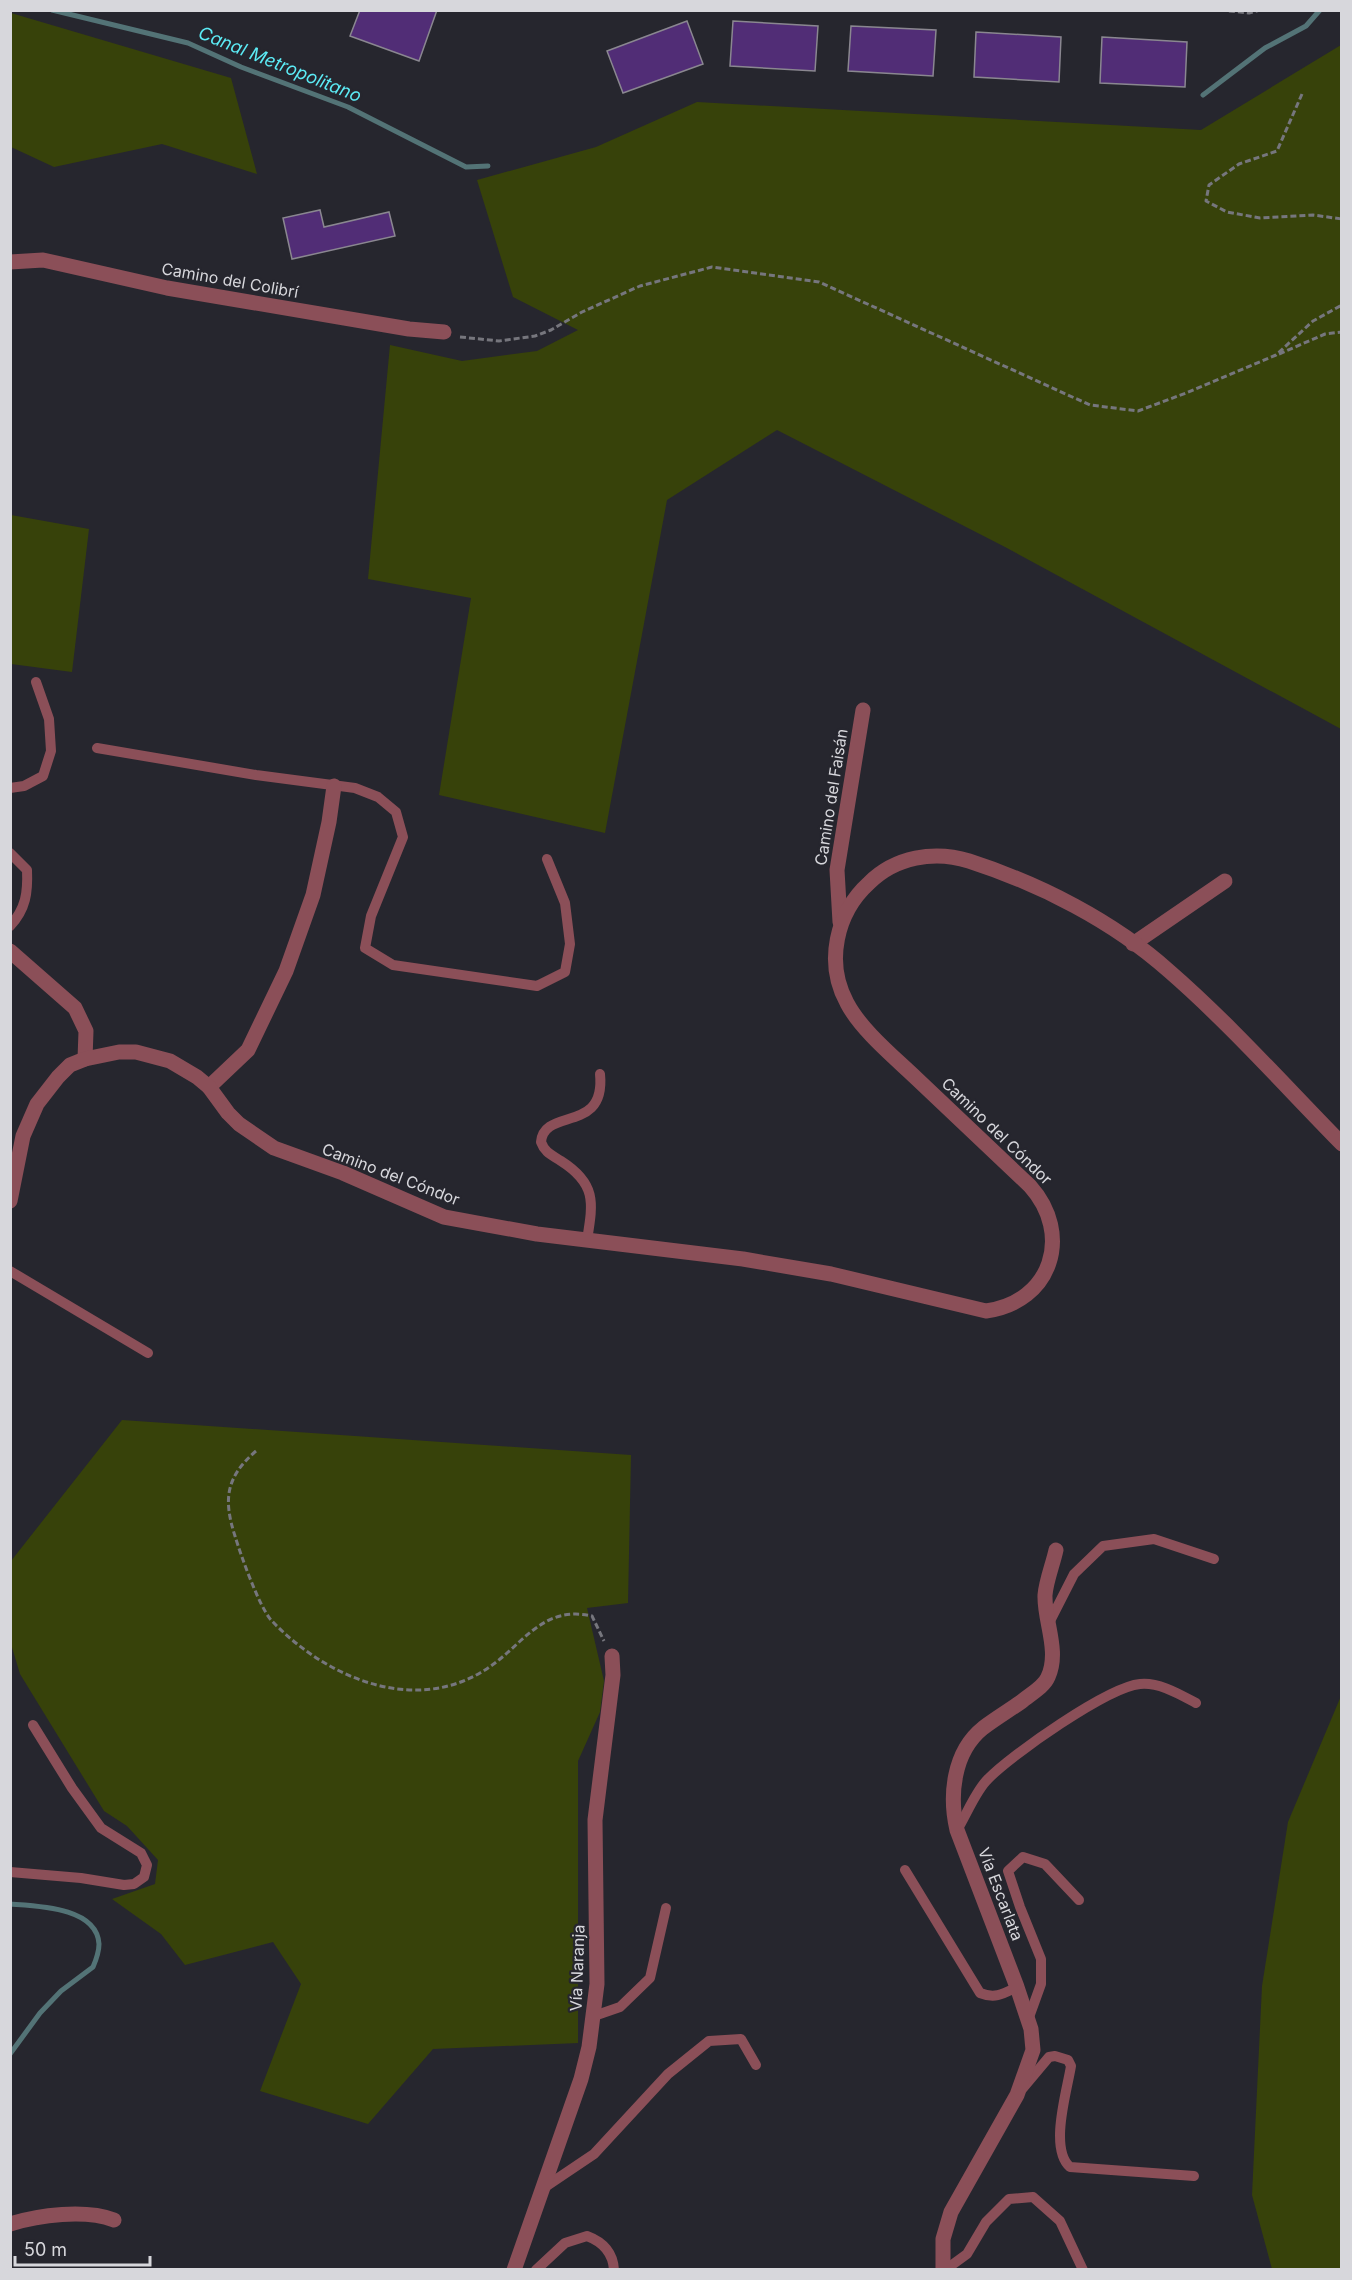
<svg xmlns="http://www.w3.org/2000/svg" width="1352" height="2280" viewBox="0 0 1352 2280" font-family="Inter,sans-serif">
<rect width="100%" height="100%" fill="#26262e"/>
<g fill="#37420a">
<path d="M11,13L231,78L257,174L162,144L54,167L11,147Z"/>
<path d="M1341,45V729L1005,547L777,430L667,500L605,833L439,795L471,598L368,579L390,345L462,361L537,351L578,330L513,297L477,180L596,147L697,102L1201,130Z"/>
<path d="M11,515L89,529L72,672L11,664Z"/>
<path d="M122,1420L631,1455L628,1603L587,1608L604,1681L600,1712L578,1761V2043L433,2049L368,2124L260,2091L301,1984L273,1942L185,1965L161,1934L112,1899L155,1884L158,1860L127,1826L104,1811L20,1674L11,1644V1561Z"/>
<path d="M1341,1696V2269H1272L1252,2195L1262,1986L1288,1822Z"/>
</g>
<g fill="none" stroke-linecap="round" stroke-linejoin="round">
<g stroke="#537376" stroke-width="5">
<path d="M52,10L188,43L241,67L348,107L466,167L488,166"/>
<path d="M1203,95L1265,48L1306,26L1320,10"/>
<path d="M10,1904C37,1906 97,1907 99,1944C99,1952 96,1960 93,1967L61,1991L40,2013L10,2054"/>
</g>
</g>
<g fill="#512d76" stroke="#8a8790" stroke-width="1.5">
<path d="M360,10H437L419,61L350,36Z"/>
<path d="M687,21L703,64L623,93L607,51Z"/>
<path d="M733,21L818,26L815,71L730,66Z"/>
<path d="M851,26L936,30L933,76L848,71Z"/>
<path d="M976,32L1061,37L1059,82L974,77Z"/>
<path d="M1102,37L1187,42L1185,87L1100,83Z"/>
<path d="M320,210L324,227L389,212L395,236L292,259L283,218Z"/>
</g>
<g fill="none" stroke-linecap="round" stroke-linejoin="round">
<g stroke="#76767d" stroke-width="3" stroke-dasharray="6 3" stroke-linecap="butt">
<path d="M1220,10L1249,13L1260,10"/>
<path d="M1302,94L1277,151L1239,164L1209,185L1206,201L1227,212L1260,218L1313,215L1342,219"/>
<path d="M460,337L499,341L535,336L551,330L582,312L640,286L712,267L819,282L1090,405L1138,411L1186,393L1276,355L1313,321L1342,305"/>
<path d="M1279,354L1325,334L1342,332"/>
<path d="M256,1451C226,1477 223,1499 235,1536C241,1556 259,1606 271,1620C323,1675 408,1714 480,1673C521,1650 539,1604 592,1616L604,1641"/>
</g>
<g stroke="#8b4f58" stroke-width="10">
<path d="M97,748L256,775L355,788L378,797L396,812L403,837L371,916L365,948L393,965L537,986L565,972L570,944L565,903L547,859"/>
<path d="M10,788L24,786L43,776L51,751L49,719L36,682"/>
<path d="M10,853L27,870C28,892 26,909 10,926"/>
<path d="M587,1240C593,1203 597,1184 561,1161C552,1155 545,1153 541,1142C544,1107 606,1134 600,1074"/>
<path d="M10,1271L148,1353"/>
<path d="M1049,1623L1074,1574L1103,1546L1154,1539L1214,1559"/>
<path d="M957,1830C966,1816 976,1790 988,1779C1011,1755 1108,1687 1140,1684C1159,1682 1179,1694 1196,1703"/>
<path d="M905,1870L980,1993C995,1999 1003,1994 1017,1987"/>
<path d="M10,1872L81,1878L124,1885L134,1884L144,1877L147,1865L141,1853L101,1828L72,1788L33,1725"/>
<path d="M594,2016L620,2007L650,1978L666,1908"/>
<path d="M1028,2020L1041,1984V1959L1020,1907L1008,1871L1023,1857L1045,1864L1079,1900"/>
<path d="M1023,2088L1049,2057L1055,2056L1068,2060L1071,2066C1067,2091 1049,2149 1070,2167L1194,2176"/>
<path d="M545,2187L594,2154L668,2074L709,2041L741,2039L756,2065"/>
<path d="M536,2270L565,2243L587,2236C603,2242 613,2252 614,2270"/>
<path d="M945,2270L967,2254L986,2222L1009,2199L1033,2197L1060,2221L1083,2270"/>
</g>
<g stroke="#8b4f58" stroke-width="15">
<path d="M10,262L43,260L167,288L409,329L444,332"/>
<path d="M840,922L837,870L863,710"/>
<path d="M1133,944L1225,881"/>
<path d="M10,951L75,1008L86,1031L85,1059"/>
<path d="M209,1087L248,1050L286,971L313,895L329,822L334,786"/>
<path d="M10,1201L23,1136L37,1104L58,1077L70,1065L85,1059L119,1052H136L170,1061L197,1077L209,1087L228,1113L239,1124L274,1148L343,1173L444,1217L537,1234L743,1259L831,1274L986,1311C1052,1302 1073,1234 1030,1186C992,1150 954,1114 916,1078C894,1057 861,1030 847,1003C825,963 836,913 869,883C895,857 934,850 969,861C1040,884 1113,921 1169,971C1230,1024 1285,1086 1342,1144"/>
<path d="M10,2224C39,2215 85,2209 114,2220"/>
<path d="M514,2270L581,2079L589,2047L597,1984L595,1820L613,1675L612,1656"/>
<path d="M943,2270V2239L951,2212L1017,2095L1033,2050L1031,2029L1017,1987L957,1830C949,1796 953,1752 983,1728C995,1719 1008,1711 1021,1702C1029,1695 1044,1687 1048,1677C1060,1651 1044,1621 1045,1595C1046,1581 1053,1564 1056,1550"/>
</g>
</g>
<g text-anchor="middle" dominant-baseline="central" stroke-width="4.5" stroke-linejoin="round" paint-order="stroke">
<g font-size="16" fill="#d7d7dc" stroke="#26262e">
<text transform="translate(230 280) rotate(10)">Camino del Colibrí</text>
<text transform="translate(831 797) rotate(-81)">Camino del Faisán</text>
<text transform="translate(997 1131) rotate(44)">Camino del Cóndor</text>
<text transform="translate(391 1174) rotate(21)">Camino del Cóndor</text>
<text transform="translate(1001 1894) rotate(69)">Vía Escarlata</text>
<text transform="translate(577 1968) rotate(-88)">Vía Naranja</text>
</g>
<g font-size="18" font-style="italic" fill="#5cebf5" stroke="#26262e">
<text transform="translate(280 64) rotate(22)">Canal Metropolitano</text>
</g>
</g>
<rect width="1352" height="2280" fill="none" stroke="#d7d7dc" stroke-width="24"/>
<path d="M15 2256v9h135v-9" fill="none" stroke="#d7d7dc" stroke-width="3"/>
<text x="24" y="2256" font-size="18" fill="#d7d7dc" stroke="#26262e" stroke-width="4.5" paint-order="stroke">50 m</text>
</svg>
